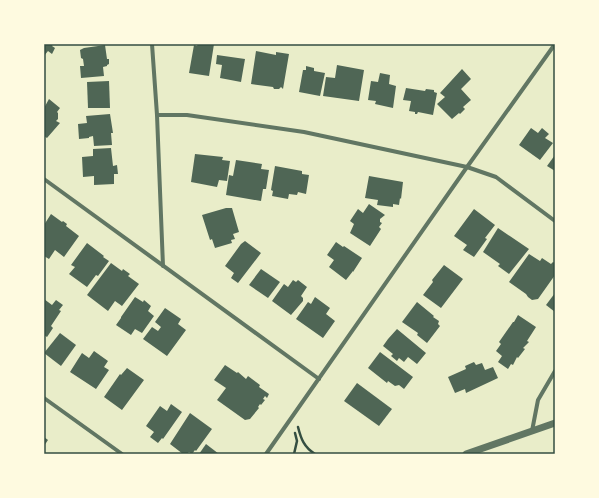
<svg xmlns="http://www.w3.org/2000/svg" width="599" height="498" viewBox="0 0 599 498" font-family="'IBM Plex Sans',sans-serif">
<rect width="100%" height="100%" fill="#e9edc9"/>
<g fill="#4f6655">
<path d="M44,44H53L52,46L55,48L52,54L48,51L44,56Z"/>
<path d="M198,44H214L209,76L189,73L194,45L197,46Z"/>
<path d="M105,45L107,59H109V64L107,65V66L103,67L104,76L81,78L80,66H84L83,59L81,58L80,50L84,48Z"/>
<path d="M256,51L276,55V52L289,54L283,89L281,87L279,89H274L273,87L251,84Z"/>
<path d="M217,55L245,59L241,82L220,78L222,65L216,64Z"/>
<path d="M337,65L364,70L359,101L323,96L326,77L335,78Z"/>
<path d="M306,66L314,68V71L325,73L320,96L299,92L303,70H306Z"/>
<path d="M462,69L471,79L461,89L471,100L463,107L465,109L460,114L459,113L452,119L437,104L445,97L440,93Z"/>
<path d="M380,73L390,75L389,84L396,86L393,108L375,104L376,101L368,100L371,81L378,82Z"/>
<path d="M109,81L110,108H88L87,82Z"/>
<path d="M406,88L425,91L426,89L434,90V92L437,93L433,115L418,112L417,114H415V112L409,111L411,101L403,100Z"/>
<path d="M49,99L60,108L57,112L58,113V119L56,121L60,123L47,138L44,136V108Z"/>
<path d="M110,114L113,133H111L112,145L94,146L93,136L89,137V138L79,139L78,124L87,123L86,116Z"/>
<path d="M531,128L538,133L542,128L549,134L545,138L553,143L540,160L519,145Z"/>
<path d="M111,148L113,166L117,165L118,174H114V184L94,185V176L83,177L82,157L93,156V149Z"/>
<path d="M195,154L223,157L222,160L230,161L227,181L219,180L217,187L191,182Z"/>
<path d="M555,155V171L547,166Z"/>
<path d="M236,160L262,164L261,169L269,170L266,189H263L261,201L226,195L229,175L233,176Z"/>
<path d="M275,166L302,171V174L309,175L306,194L298,192L297,195L289,194L288,199L272,196L273,191L271,190Z"/>
<path d="M369,176L403,182L401,199L400,198L399,205L393,204V207L377,205L378,200L365,198Z"/>
<path d="M369,204L385,215L380,219V222L382,223L379,227L381,229L370,246L350,233L354,224L350,221L358,209L363,213Z"/>
<path d="M226,208H232L239,232L233,234L235,239L231,240L232,243L215,248L212,239L210,240L202,215Z"/>
<path d="M474,209L495,225L485,238L487,239L474,257L463,250L467,245L454,236Z"/>
<path d="M51,214L62,222L63,221L67,224L66,226L79,236L64,257L55,250L49,259L44,256V225Z"/>
<path d="M498,228L529,249L509,274L498,266L500,264L483,252Z"/>
<path d="M245,241L261,253L238,283L231,278L234,273L225,266L241,244Z"/>
<path d="M336,242L343,247L344,246L362,258L353,272V271L346,280L329,267L334,260L327,255Z"/>
<path d="M87,243L104,256L103,257L109,261L98,276L96,275L87,287L69,274L75,267L71,265Z"/>
<path d="M529,254L540,261L542,258L551,264L553,262L555,263V275L538,299L532,300L528,297L526,294L509,282Z"/>
<path d="M111,263L122,271L123,269L130,274L128,276L139,284L122,306L115,301L108,311L87,295Z"/>
<path d="M444,265L463,279L441,308L423,295L433,282L432,280Z"/>
<path d="M261,269L280,282L268,298L249,285Z"/>
<path d="M293,280L296,282L298,280L307,287L301,296L303,298V301L291,315L272,301L284,284L288,287Z"/>
<path d="M555,293V312L546,305Z"/>
<path d="M135,297L143,302L144,300L151,306L148,311L154,316L142,333L135,329L131,335L116,325L121,318V317Z"/>
<path d="M315,297L330,308L326,314L335,321L323,338L296,319L308,302L311,304Z"/>
<path d="M44,299L52,305L56,300L63,305L59,310L61,311L51,326L53,328L47,337L44,335Z"/>
<path d="M417,302L434,316L433,317L439,321L438,324L440,326L427,343L417,335L418,333L402,322Z"/>
<path d="M165,308L181,319L178,324L186,330L167,356L143,339L152,327L158,331L161,327L155,322Z"/>
<path d="M518,315L536,327L527,341L529,342L523,348L525,349L518,358L517,357L513,365L511,364L508,369L498,362L502,356L496,351L501,344L499,342L513,322H514Z"/>
<path d="M397,329L426,353L417,364L408,357L404,362L399,358L397,361L391,356L393,354L383,346L388,339Z"/>
<path d="M60,333L76,345L61,366L44,353Z"/>
<path d="M94,351L108,361L104,367L109,370L96,389L70,372L82,353L89,358Z"/>
<path d="M380,352L413,377L404,389L399,385L395,386L388,381L387,383L368,368Z"/>
<path d="M474,362L476,365L482,363L485,370L493,367L498,378L466,393L465,389L455,393L448,377L466,369L465,366Z"/>
<path d="M225,365L237,373L238,372L246,379L248,376L260,385L259,387L269,394L267,398L265,396L263,399L265,400L261,405L260,404L258,407L259,408L250,419L245,420L217,400L226,388L214,380Z"/>
<path d="M127,368L144,380L122,410L104,397L120,374L121,375Z"/>
<path d="M357,383L392,409L379,426L344,401Z"/>
<path d="M171,404L182,412L163,439L162,438L158,443L150,437L154,432L146,426L160,406L167,411Z"/>
<path d="M190,413L212,429L196,451L195,450L192,454L189,452L187,454H183L170,444Z"/>
<path d="M44,437L48,440L44,446Z"/>
<path d="M206,444L219,454H199Z"/>
</g>
<g fill="none" stroke-linecap="round" stroke-linejoin="round">
<g stroke="#344e41" stroke-width="2.5">
<path d="M298,427C301,439 304,447 315,454"/>
<path d="M294,454L297,441L295,433"/>
</g>
<g stroke="#617663" stroke-width="4">
<path d="M152,44L157,115L163,266"/>
<path d="M157,115H187L304,132L467,167L496,177L555,221"/>
<path d="M44,179L319,379"/>
<path d="M44,398L122,454"/>
<path d="M532,431L538,400L555,371"/>
<path d="M266,454L467,167L555,44"/>
</g>
<path stroke="#617663" stroke-width="7" d="M466,454L555,423"/>
</g>
<rect width="599" height="498" fill="none" stroke="#fefae0" stroke-width="90"/>
<rect x="45" y="45" width="509" height="408" fill="none" stroke="#344e41" stroke-width="1.5"/>
</svg>
